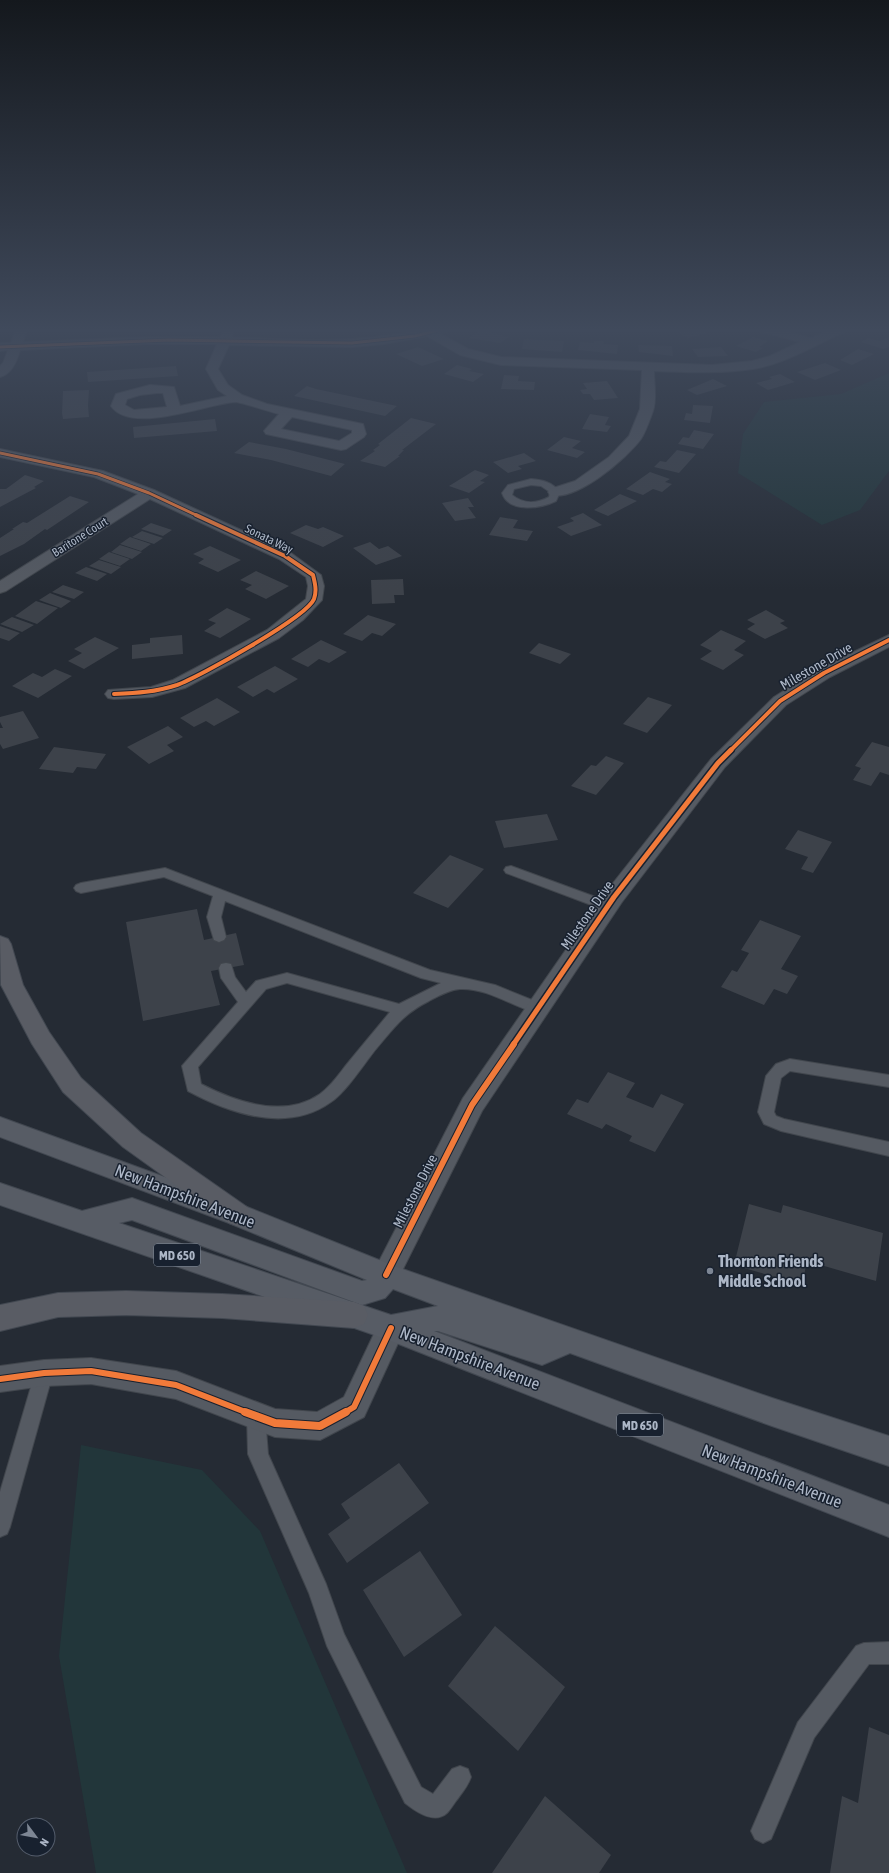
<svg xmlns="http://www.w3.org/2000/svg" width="889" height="1873" viewBox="0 0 889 1873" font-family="'Asap Condensed',sans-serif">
<rect width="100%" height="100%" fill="#252b34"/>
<g fill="#22363a">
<path d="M578,328H632L636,333Z"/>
<path d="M889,373V471L860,510L822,525L738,473L743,434L764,402L841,394Z"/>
<path d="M81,1445L202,1470L260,1531L407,1873H96L59,1656Z"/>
</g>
<g fill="#3d424a">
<path d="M671,328H699L708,333L688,338Z"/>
<path d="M481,330L509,337L500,343L469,338Z"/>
<path d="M753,337L768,341L759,347L763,348L756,352L736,346Z"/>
<path d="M889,337V347L883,349L861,342L868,338L880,341Z"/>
<path d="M524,339L564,341L562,352L522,349Z"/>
<path d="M594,341H604L603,344L618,345L617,354L578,350L580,342L594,343Z"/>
<path d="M638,345L672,346L673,356L639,352Z"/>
<path d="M418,347L444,359L422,366L396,354Z"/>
<path d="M721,347L728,356L698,357L692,349Z"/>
<path d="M858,349L874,354L852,365L840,360Z"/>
<path d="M825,363L841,370L815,380L797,372Z"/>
<path d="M457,365L472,369L469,371L484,374L473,382L444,374Z"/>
<path d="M176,366L178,376L88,382L87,372Z"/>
<path d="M780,374L795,382L768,390L756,383L772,379L769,377Z"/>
<path d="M504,375L519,376L518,381L535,382L534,390L501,389Z"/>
<path d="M713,379L727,386L697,395L687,390Z"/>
<path d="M607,381L618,398L594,400L590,394H583L580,390L587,389L583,383Z"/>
<path d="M307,386L316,389L397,406L385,416L294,396Z"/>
<path d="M89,390L88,406L89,417L63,419L62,413L63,391Z"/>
<path d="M693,405L713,406L710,423L684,420L686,413L692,414Z"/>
<path d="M590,414L609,417L605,425L611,426L607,432L582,429Z"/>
<path d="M411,418L436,424L402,450H404L398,456H400L385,467L360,461L375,451L373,450L380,445L378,444Z"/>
<path d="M215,419L217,431L134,438L133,427Z"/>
<path d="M694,430L714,434L703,449L678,444L683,437L689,438Z"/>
<path d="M564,437L581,441L572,448L585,452L577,458L547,450Z"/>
<path d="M249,442L286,449L345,464L331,476L271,460L234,453Z"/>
<path d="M677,450L696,454L679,473L654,467L660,461L666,462Z"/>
<path d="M524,453L536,461L518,466L522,469L508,473L493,462Z"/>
<path d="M475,470L489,475L480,481L485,482L469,493L449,486Z"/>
<path d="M650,472L670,479L665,482L672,484L662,492L653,489L643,495L626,489Z"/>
<path d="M25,475L44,481L34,487L36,488L0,507V489H6Z"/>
<path d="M620,494L637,501L608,516L594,510Z"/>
<path d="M70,496L89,502L47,530L45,529L24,544L0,556V538L14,529H12L23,522L27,523Z"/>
<path d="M468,498L474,507H468L476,518L455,521L442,503Z"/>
<path d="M583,513L602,525L571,536L557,527L574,521L570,518Z"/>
<path d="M500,517L518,520L513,528L533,531L527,541L489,535Z"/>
<path d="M151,523L172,530L163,536L141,529Z"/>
<path d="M306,525L318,529L323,527L344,536L323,547L290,533Z"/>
<path d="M142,531L163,538L154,544L132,537Z"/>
<path d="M130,537L151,544L141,551L120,544Z"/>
<path d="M370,542L379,549L388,546L402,556L376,565L353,548Z"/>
<path d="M120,545L142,552L132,559L111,552Z"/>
<path d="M210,546L241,560L218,572L198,563L204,559L193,554Z"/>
<path d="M109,552L130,559L120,566L99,559Z"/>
<path d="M99,560L121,567L111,574L89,566Z"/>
<path d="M86,567L107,574L97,581L75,573Z"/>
<path d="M256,571L289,586L266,599L245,589L252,585L240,580Z"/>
<path d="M403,579L404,595H394L395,603L372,604L371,580Z"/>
<path d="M63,585L84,592L74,599L52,592Z"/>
<path d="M50,593L71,601L61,608L39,600Z"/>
<path d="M36,601L58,608L37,624L15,616Z"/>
<path d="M227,608L251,619L220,638L204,631L216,623L208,620Z"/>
<path d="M766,610L785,621L780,623L788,628L765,639L747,629L755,624L747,620Z"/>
<path d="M368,615L396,624L382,636L372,633L362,641L343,634Z"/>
<path d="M12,617L34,625L22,632L0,624Z"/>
<path d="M0,626L20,633L9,641L0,638Z"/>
<path d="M721,630L746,641L734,650L744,655L723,670L700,659L712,651L700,645Z"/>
<path d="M182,635L183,654L132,659V645L150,643V638Z"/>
<path d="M95,637L119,648L84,669L68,661L82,653L74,649Z"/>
<path d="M321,640L347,652L329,663L319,659L308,667L291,659Z"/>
<path d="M539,643L571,654L560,664L529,653Z"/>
<path d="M275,666L298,679L274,693L267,689L253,697L237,687Z"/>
<path d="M55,669L72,676L38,698L12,686L33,673L42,677Z"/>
<path d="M648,697L672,705L647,733L623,724Z"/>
<path d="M217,698L240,712L214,726L206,721L194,727L180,718Z"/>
<path d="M23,711L39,738L3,749L0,744V728H3L0,722V717Z"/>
<path d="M168,726L183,737L167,745L174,751L149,764L127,747Z"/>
<path d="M872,742L889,747V775L880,772L871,786L853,780L861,768L855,766Z"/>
<path d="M54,747L106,754L96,769L77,767L73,773L39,769Z"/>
<path d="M606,756L624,763L596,795L571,786L591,765L596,766Z"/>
<path d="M547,814L558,840L504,848L495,821Z"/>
<path d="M798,830L832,842L813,873L801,869L808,857L785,849Z"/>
<path d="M450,855L484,869L448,908L413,893Z"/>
<path d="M197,909L204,940L236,933L244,965L211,971L220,1005L143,1021L126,922Z"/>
<path d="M760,920L801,936L781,969L798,976L787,994L774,989L764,1005L721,987L732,970L737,972L749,953L741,950Z"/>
<path d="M608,1072L635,1083L626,1097L653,1108L661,1094L684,1104L655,1152L629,1141L632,1136L606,1124L602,1129L567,1114L577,1099L588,1103Z"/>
<path d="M749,1204L781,1213L783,1205L883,1233L876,1281L807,1261L802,1285L734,1265Z"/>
<path d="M399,1463L429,1503L347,1563L328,1534L350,1518L341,1504Z"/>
<path d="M420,1551L462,1615L404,1657L363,1590Z"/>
<path d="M495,1626L565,1687L518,1751L448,1686Z"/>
<path d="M869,1727L889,1735V1873H830L842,1796L858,1803Z"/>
<path d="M545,1796L611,1855L599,1873H492Z"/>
</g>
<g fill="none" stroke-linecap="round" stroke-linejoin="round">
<g stroke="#41464d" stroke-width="2">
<g id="service">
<path d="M531,479C543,480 552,482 560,492L556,501C542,508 509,514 502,493L508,485ZM531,485L541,486L550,492L549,497C536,504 523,504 512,495L514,489Z"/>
<path d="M511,866L612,903L614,906L612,909H602L506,873L504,870L506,867Z"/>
<path d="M165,868L430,970L495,985L542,1004L544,1008L542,1012L537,1013C511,1006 488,988 460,989C449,990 438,996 429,1001C403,1014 394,1028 376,1049C364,1064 346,1092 331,1102C288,1133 231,1114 188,1091L182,1066L238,1002L221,978L219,968L221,964L226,963L231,964L235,977L246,992L256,981L287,973L399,1004L441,983L421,978L225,901L221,917L226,937L224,940L219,942L214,940L207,917L213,896L164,877L81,893L76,891L74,888L76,885L81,883ZM287,983L390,1012C376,1029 361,1047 347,1064C339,1074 331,1086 320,1094C284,1119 236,1102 201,1084L198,1067L266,989Z"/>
<path d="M790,1059L889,1075V1087L790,1071L781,1078L774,1112L776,1116L784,1119L889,1142V1156L781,1131L764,1124L758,1112L766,1076L776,1064Z"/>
<path d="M44,1364L51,1367L53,1373L10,1527L7,1534L0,1537V1492L35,1373L37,1367Z"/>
<path d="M256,1407L263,1410L265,1416L268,1454L326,1584L344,1634L421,1787L433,1794L452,1769L460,1766L468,1769L471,1777C468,1786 462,1793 456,1801C453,1805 450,1810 447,1813C434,1825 415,1811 405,1803L327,1646L309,1593L248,1454L247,1416L249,1410Z"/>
<path d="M889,1642V1664H869L814,1738L771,1839L763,1843L755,1839L751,1831L798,1722L856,1646L864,1643Z"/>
</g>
</g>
<g stroke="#41464d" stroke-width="2">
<g id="minor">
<path d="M16,328H28L23,342L145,337H220L225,328H235L232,337C276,339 320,342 364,338C394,336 422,328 452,328L450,331L439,333L468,349L501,357L712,365L752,361L770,356L800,342L758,331L756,328H775L811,338L833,328H848L846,331C817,344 785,364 753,369C720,374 687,372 654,371C654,383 657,399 653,411C650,419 646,431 641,439C626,459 576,502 550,495L548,492L550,489L575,481L609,457L629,436L640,409L642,370L501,365L460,355L427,336L384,344L352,347L229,345L218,369L228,385L242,395L267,404L363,424L366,434L364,437L346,449L341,450L266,434L264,431L279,414C270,412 241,402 235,402C206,404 131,435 111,406L116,394L150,385L174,387L180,406L227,396L218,390L206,369L217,344H145L20,350C17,361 12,374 0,377V366L3,363L8,350L0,351V343H11ZM157,393H163L167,407L134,410L125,405L127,399L140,395ZM292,417L352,430V433L339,441L281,429Z"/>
<path d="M0,449L103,471L154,490L291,553L321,575L324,586L322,600L303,620L279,638L185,688L152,697L114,699L108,698L105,694L108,690L151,687L173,680L267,630L306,599L308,586L306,577L279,559L150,499L6,591L0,593V581L138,494L94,477L0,457Z"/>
<path d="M889,635V647L830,677L786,705L725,767L622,902L482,1111L396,1283L386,1287L376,1283L372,1275L463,1098L606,892L711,759L774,697L818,669Z"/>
</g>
</g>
<g stroke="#41464d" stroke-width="2">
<path id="tertiary" d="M391,1315L401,1319L405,1328L364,1417L320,1440L275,1437L176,1399L91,1384L44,1386L0,1392V1366L44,1360L91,1358L176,1371L275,1409L317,1412L344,1397L381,1319Z"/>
</g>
<g stroke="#424851" stroke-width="2">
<path id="primary" d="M0,1117L247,1207L394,1266L772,1398L889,1436V1466L772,1426L570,1353L542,1365L438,1331H434L889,1505V1537L386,1339L0,1205V1183L82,1211L132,1198L362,1281L367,1280L229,1223L0,1137ZM132,1220L362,1305L385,1298L393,1289L438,1306L391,1315L119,1223Z"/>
</g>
<g stroke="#414750" stroke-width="2">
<g id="trunk">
<path d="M0,936L8,939L11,944L23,985L49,1032L81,1078L141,1133L247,1207L251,1215L247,1223L238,1226L229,1223L123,1147L63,1092L32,1044L1,985Z"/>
<path d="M126,1291L222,1294L354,1302L364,1306L368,1315L364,1324L354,1328L222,1318L126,1315L58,1317L0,1331V1305L58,1293Z"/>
</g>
</g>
<use href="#service" fill="#555a62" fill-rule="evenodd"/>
<use href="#minor" fill="#555a62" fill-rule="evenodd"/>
<use href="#tertiary" fill="#555a62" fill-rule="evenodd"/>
<use href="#primary" fill="#575c65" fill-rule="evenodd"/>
<use href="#trunk" fill="#595c64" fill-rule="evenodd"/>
<g stroke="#18212f" stroke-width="4.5">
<g id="cycleway-far4">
<path d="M0,347L169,340L352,343L415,336L446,328"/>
<path d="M0,453L98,474L149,493L198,516"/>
</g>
</g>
<g stroke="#18212f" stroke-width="6">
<g id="cycleway-far3">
<path d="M114,694C136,693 156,692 177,685C199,677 307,617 314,599C317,591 315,583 313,575L285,556L196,515"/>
<path d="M730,751L780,701L824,673L889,640"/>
</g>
</g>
<g stroke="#18212f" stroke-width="8">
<path id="cycleway-far2" d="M513,1045L614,897L718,763L731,750"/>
</g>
<g stroke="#18212f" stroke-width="8">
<g id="cycleway-far1">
<path d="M386,1275L472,1105L514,1044"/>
<path d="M0,1379L44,1373L91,1371L176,1385L248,1413"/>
<path d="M344,1413L354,1407L391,1328"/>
</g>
</g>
<g stroke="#18212f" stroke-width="10">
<path id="cycleway" d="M245,1412L275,1423L320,1426L346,1412"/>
</g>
<use href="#cycleway-far4" stroke="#f17a3a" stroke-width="3"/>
<use href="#cycleway-far3" stroke="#f17a3a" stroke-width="4"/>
<use href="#cycleway-far2" stroke="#f17a3a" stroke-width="5"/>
<use href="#cycleway-far1" stroke="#f17a3a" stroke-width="6"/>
<use href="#cycleway" stroke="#f17a3a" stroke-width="8"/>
</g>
<linearGradient id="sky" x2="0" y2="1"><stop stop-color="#14181d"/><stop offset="0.56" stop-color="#404a5c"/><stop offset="1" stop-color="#404a5c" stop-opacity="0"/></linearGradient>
<rect width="889" height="590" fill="url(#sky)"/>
<circle fill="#7d8694" stroke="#18212f" stroke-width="1.5" cx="710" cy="1271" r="4"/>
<g text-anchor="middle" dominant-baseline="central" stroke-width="3" stroke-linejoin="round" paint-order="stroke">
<g font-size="12" fill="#adb7c7" stroke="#18212f">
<text transform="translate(80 537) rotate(-32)">Baritone Court</text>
<text transform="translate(269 539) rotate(26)">Sonata Way</text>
</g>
<g fill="#18212f" stroke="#808a99" stroke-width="1">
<rect x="154" y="1244" width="46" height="22" rx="3"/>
<rect x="617" y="1414" width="46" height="22" rx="3"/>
</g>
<g font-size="13" font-weight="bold" fill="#adb7c7">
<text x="177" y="1255">MD 650</text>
<text x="640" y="1425">MD 650</text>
</g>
<g font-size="14" fill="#adb7c7" stroke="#18212f">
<text transform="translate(816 666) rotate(-30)">Milestone Drive</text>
<text transform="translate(587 915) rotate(-55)">Milestone Drive</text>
<text transform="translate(415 1191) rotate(-63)">Milestone Drive</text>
</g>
<g font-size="17" fill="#adb7c7" stroke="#18212f">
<text transform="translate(185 1196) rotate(21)">New Hampshire Avenue</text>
<text transform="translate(470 1358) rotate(21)">New Hampshire Avenue</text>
<text transform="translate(772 1476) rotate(21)">New Hampshire Avenue</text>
</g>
<g font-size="17" font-weight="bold" fill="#adb7c7" stroke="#18212f" text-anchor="start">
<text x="718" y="1261">Thornton Friends<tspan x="718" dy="20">Middle School</tspan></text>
</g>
</g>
<g transform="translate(36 1837) rotate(122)"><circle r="19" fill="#18212f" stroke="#545d6c"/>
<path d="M0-3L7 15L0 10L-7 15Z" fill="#7d8694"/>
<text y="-6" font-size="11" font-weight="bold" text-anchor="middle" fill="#adb7c7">N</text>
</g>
</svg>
